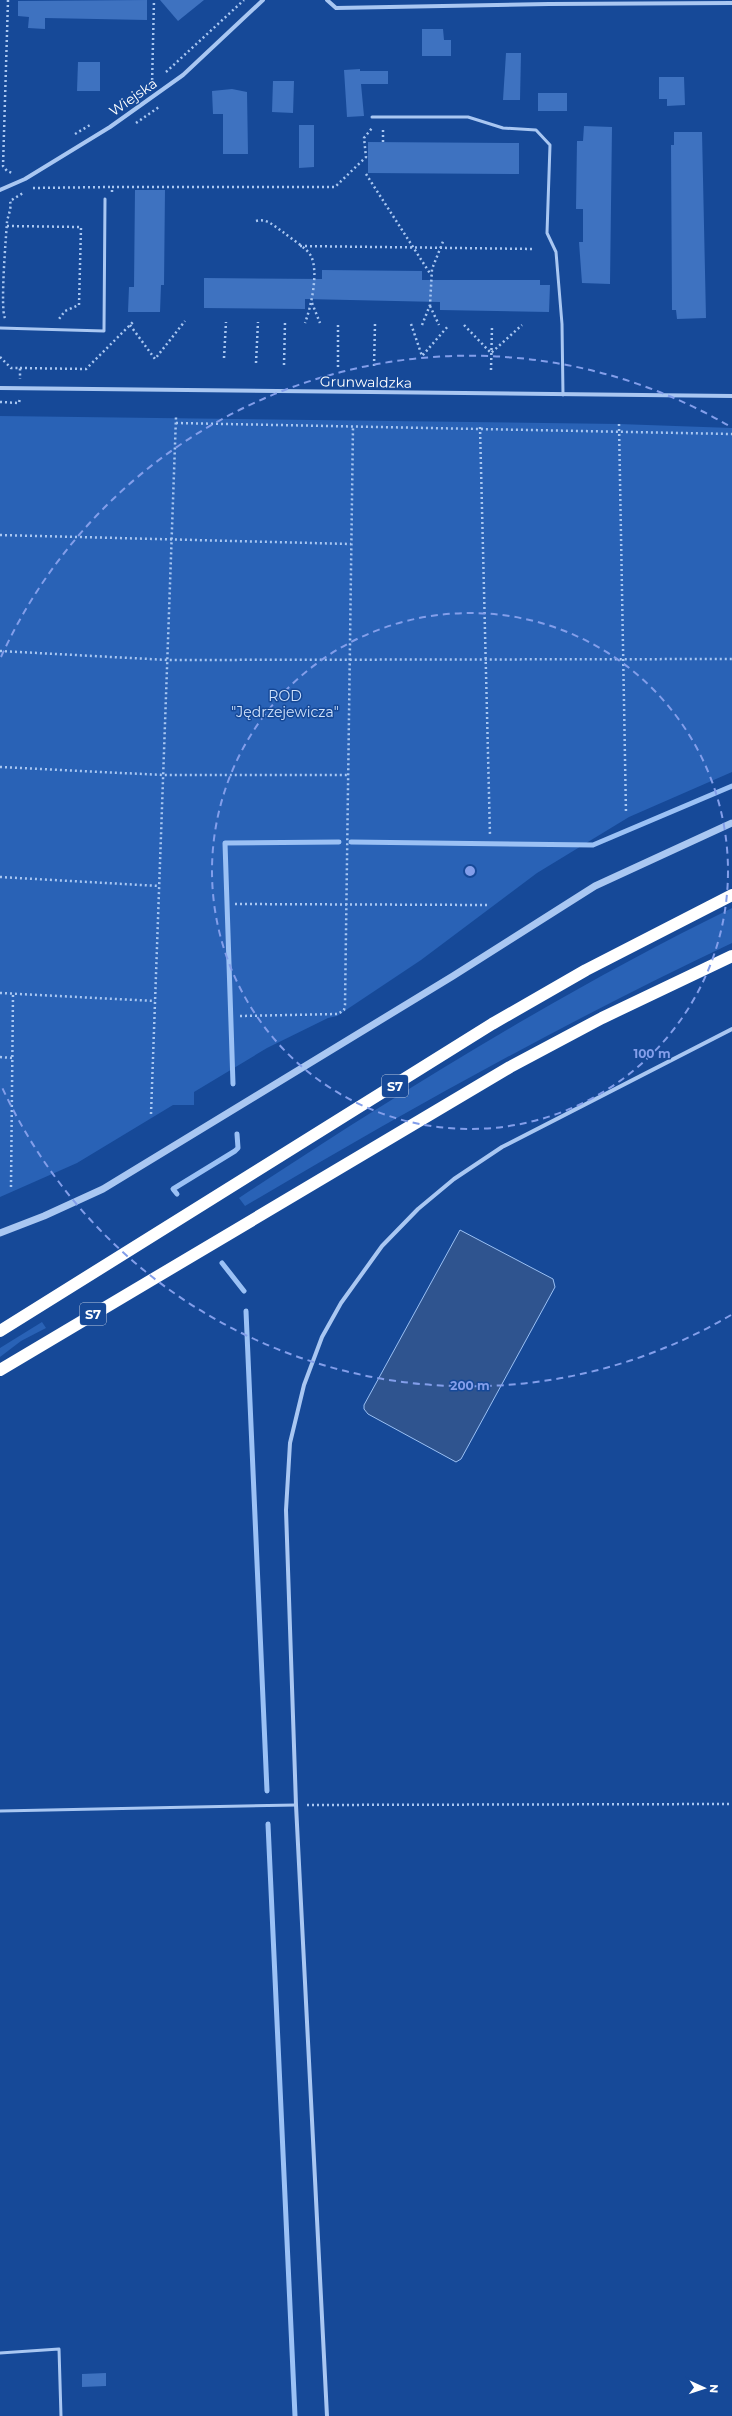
<svg xmlns="http://www.w3.org/2000/svg" width="732" height="2416" viewBox="0 0 732 2416" font-family="Montserrat,sans-serif">
<rect width="100%" height="100%" fill="#164998"/>
<g fill="#2962b6">
<path d="M0,416L619,424L732,428V772L629,817L537,873L421,960L337,1016L328,1018L267,1048L194,1092V1105H173L77,1163L0,1197Z"/>
<path d="M732,908V943C565,1022 404,1112 245,1206L239,1198C398,1093 561,992 732,908Z"/>
<path d="M42,1322L46,1328L21,1341L0,1357V1348Z"/>
</g>
<path fill="#2f548f" stroke="#9bc1f5" d="M460,1230L553,1279L555,1287L461,1459L456,1462L368,1414L364,1409V1405Z"/>
<g fill="none" stroke-linecap="round" stroke-linejoin="round">
<g stroke="#9bc1f5" stroke-width="5">
<path d="M351,842L593,845L732,786"/>
<path d="M233,1084L225,843L339,842"/>
<path d="M177,1194L173,1189L235,1151L238,1148L237,1134"/>
<path d="M222,1263L244,1291"/>
<path d="M246,1311L267,1791"/>
<path d="M268,1824L295,2416"/>
</g>
</g>
<g fill="#3e72c0">
<path d="M147,0V20L45,18V29L28,28L29,17L18,16V1Z"/>
<path d="M160,0H204L178,21Z"/>
<path d="M422,29H443L444,40H451V56H422Z"/>
<path d="M506,53H521L520,100H503Z"/>
<path d="M78,62H100V91H77Z"/>
<path d="M360,69V71H388V84H361L364,116L347,117L344,70Z"/>
<path d="M659,77H684L685,105L667,106V99H659Z"/>
<path d="M273,81H294L293,113L272,112Z"/>
<path d="M232,89L247,92L248,154H223V114H213L212,91Z"/>
<rect x="538" y="93" width="29" height="18"/>
<path d="M299,125H314V167L299,168Z"/>
<path d="M584,126L612,127L610,284L582,283L579,242H583V209H576L577,141H583Z"/>
<path d="M674,132H702L706,318L677,319L676,310H672L671,145H674Z"/>
<path d="M368,142L519,143V174L368,173Z"/>
<path d="M135,190H165L164,285H161L160,312H128L129,287H134Z"/>
<path d="M322,270L422,271V280H540V285H550L549,312L440,310V302L305,299V309L204,308V278L322,279Z"/>
<path d="M106,2373V2386L82,2387V2374Z"/>
</g>
<g fill="none" stroke-linecap="round" stroke-linejoin="round">
<g stroke="#a9c7f2" stroke-width="2.5" stroke-dasharray="2 3" stroke-linecap="butt">
<path d="M8,0L3,166L7,171L12,173"/>
<path d="M166,72L244,0"/>
<path d="M152,85L154,0"/>
<path d="M136,123L159,107"/>
<path d="M75,134L90,125"/>
<path d="M383,142V127"/>
<path d="M366,174L431,275"/>
<path d="M33,188L112,187"/>
<path d="M112,192V187H335L366,157L364,138L372,128"/>
<path d="M256,221C267,218 274,226 283,232C291,239 306,247 311,256C319,272 311,307 305,323"/>
<path d="M7,226L81,227L79,305L65,311L59,319"/>
<path d="M300,246L535,249"/>
<path d="M312,303L320,323"/>
<path d="M430,306L439,325"/>
<path d="M5,318C0,309 6,237 7,222C8,215 12,208 10,201L23,193"/>
<path d="M411,324L422,356L449,325"/>
<path d="M130,325L155,359L185,321"/>
<path d="M422,325L430,305L432,269L444,239"/>
<path d="M464,325L491,353L522,325"/>
<path d="M0,357L11,368H20V379"/>
<path d="M224,358L226,322"/>
<path d="M256,363L258,322"/>
<path d="M284,365L285,322"/>
<path d="M374,366L375,324"/>
<path d="M338,367V323"/>
<path d="M20,368L86,369L134,321"/>
<path d="M491,370L492,326"/>
<path d="M0,402L19,403L20,398"/>
<path d="M176,423L732,434"/>
<path d="M619,424L626,814"/>
<path d="M480,427L490,836"/>
<path d="M0,535L351,544"/>
<path d="M0,651L168,660L732,659"/>
<path d="M0,767L163,775H348"/>
<path d="M0,877L159,886"/>
<path d="M235,904L487,905"/>
<path d="M0,993L155,1001"/>
<path d="M240,1016L338,1014L344,1010L345,1005L353,426"/>
<path d="M0,1057L13,1058"/>
<path d="M151,1114L176,417"/>
<path d="M11,1187L13,994"/>
<path d="M307,1805L732,1804"/>
</g>
<g stroke="#a9c7f2" stroke-width="3">
<path d="M372,117H468L503,128L536,130L550,145L547,233L556,252L562,324L563,395"/>
<path d="M0,328L104,331L105,199"/>
<path d="M0,1811L296,1805"/>
<path d="M0,2353L59,2349L61,2416"/>
</g>
<g stroke="#a9c7f2" stroke-width="4">
<path d="M327,0L336,8L549,4L732,3"/>
<path d="M0,190L25,179L110,127L183,75L263,0"/>
<path d="M0,388L732,396"/>
<path d="M327,2416L296,1805L286,1510L290,1443L304,1385L322,1337L341,1303L382,1246L418,1209L454,1179L502,1147L732,1029"/>
</g>
<path stroke="#a9c7f2" stroke-width="7" d="M0,1233L44,1216L103,1189L453,976L595,886L732,823"/>
<g stroke="#fff" stroke-width="12">
<path d="M0,1331L492,1024L586,970L732,895"/>
<path d="M0,1370L510,1067L602,1018L732,956"/>
</g>
</g>
<g fill="none" stroke="#839eea" stroke-width="2" stroke-dasharray="7 5">
<circle cx="470" cy="871" r="258"/>
<path d="M731 1315A515 515 0 0 1 1 1085M1 657A515 515 0 0 1 731 427"/>
</g>
<g text-anchor="middle" dominant-baseline="central" stroke-width="3" stroke-linejoin="round" paint-order="stroke">
<g fill="#164998" stroke="#b9c8e0" stroke-width="1">
<rect x="382" y="1075" width="26" height="22" rx="3"/>
<rect x="80" y="1303" width="26" height="22" rx="3"/>
</g>
<g font-size="13" font-weight="bold" fill="#fff">
<text x="395" y="1086">S7</text>
<text x="93" y="1314">S7</text>
</g>
<g font-size="14" fill="#fff" stroke="#164998">
<text transform="translate(133 97) rotate(-35)">Wiejska</text>
<text transform="translate(366 382) rotate(1)">Grunwaldzka</text>
</g>
<g font-size="14" fill="#d0e2fc" stroke="#164998">
<text x="285" y="696">ROD<tspan x="285" dy="16">"Jędrzejewicza"</tspan></text>
</g>
</g>
<circle cx="470" cy="871" r="6" fill="#839eea" stroke="#164998" stroke-width="2"/>
<g font-size="12" text-anchor="middle" font-weight="bold" fill="#839eea" stroke="#164998" stroke-width="3" stroke-linejoin="round" paint-order="stroke">
<text x="652" y="1058">100 m</text>
<text x="470" y="1390">200 m</text>
</g>
<g transform="translate(704 2388) rotate(93)" stroke="#164998" stroke-width="3" paint-order="stroke">
<path d="M0-3L7 15L0 10L-7 15Z" fill="#ffffff"/>
<text y="-6" font-size="11" font-weight="bold" text-anchor="middle" fill="#ffffff">N</text>
</g>
</svg>
